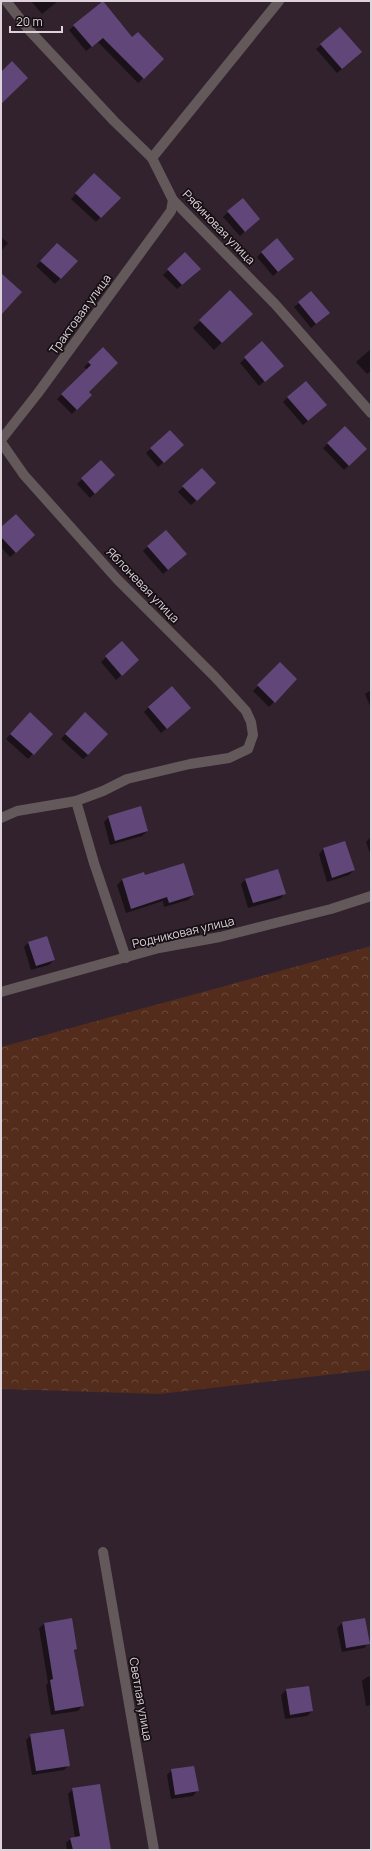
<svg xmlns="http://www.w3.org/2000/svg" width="372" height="1851" viewBox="0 0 372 1851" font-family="Manrope,sans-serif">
<defs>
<pattern id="forest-crowns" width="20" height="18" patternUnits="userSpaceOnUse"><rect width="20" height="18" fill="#532c1c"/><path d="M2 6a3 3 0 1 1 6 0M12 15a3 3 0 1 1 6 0" fill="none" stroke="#6b4a3c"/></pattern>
</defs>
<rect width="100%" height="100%" fill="#32222d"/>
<path fill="url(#forest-crowns)" d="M371,946V1370L159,1394L1,1389V1047Z"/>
<g fill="#0007">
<path d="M31,1H58L42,14Z"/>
<path d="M74,26L132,39L163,59L138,83L98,42L86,51L69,30Z"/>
<path d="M321,45L356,57L337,73L316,49Z"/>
<path d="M94,175L119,198L96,222L71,199Z"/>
<path d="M228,212L254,223L240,236L223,217Z"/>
<path d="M1,237L8,243L1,251Z"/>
<path d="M53,249L76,261L55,284L36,266Z"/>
<path d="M262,252L293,259L273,276L257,257Z"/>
<path d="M185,254L195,274L177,289L163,275Z"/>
<path d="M230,292L251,314L214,350L193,328Z"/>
<path d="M299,303L323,318L311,328L294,307Z"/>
<path d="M262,343L277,370L259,386L240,363Z"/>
<path d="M103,349L88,392L90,395L72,414L57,399L87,370L84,367Z"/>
<path d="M371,349V371L367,374L356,362Z"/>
<path d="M288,397L321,410L303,425L283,402Z"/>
<path d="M345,427L366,449L344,470L323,448Z"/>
<path d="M170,431L178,450L158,467L146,453Z"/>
<path d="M101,462L113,475L90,498L77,484Z"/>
<path d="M202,469L210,488L191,505L178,492Z"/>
<path d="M1,528L29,540L10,557L1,547Z"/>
<path d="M148,546L181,559L163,574L143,551Z"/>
<path d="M122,642L133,665L116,680L101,662Z"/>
<path d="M280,664L296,679L269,707L253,691Z"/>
<path d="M371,690V706H370L365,694Z"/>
<path d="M149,707L185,713L161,733L144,712Z"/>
<path d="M25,718L52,734L28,759L6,739Z"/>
<path d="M80,718L88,755L83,759L61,739Z"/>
<path d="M109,817L147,831L142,836L110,845L104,822Z"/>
<path d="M371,837V856L366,842Z"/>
<path d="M345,843L354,870L349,875L327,882L319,854L323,849Z"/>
<path d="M144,873L145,876L193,895L188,900L164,907L163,901L126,913L117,885L122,880Z"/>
<path d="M246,879L284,894L280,899L248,908L241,884Z"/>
<path d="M29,942L54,960L49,965L31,970L24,947Z"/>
<path d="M71,1619L76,1649L74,1651L82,1706L78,1711L51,1715L46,1685L48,1683L39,1628L44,1624Z"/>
<path d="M364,1619L368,1643L364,1648L342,1652L337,1628L342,1623Z"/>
<path d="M371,1676V1705L366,1706L362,1681L367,1677Z"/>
<path d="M286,1690L312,1711L307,1716L285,1719L281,1695Z"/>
<path d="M31,1735L69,1765L64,1770L32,1775L26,1740Z"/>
<path d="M172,1770L197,1791L193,1796L171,1799L167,1775Z"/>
<path d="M73,1789L110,1850H67L66,1843L71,1838H75L68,1794Z"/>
</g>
<g fill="#61467a">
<path d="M103,1L132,37L138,32L164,59L144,79L103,38L92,47L73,25Z"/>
<path d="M340,27L362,52L342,69L320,44Z"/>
<path d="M12,61L28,78L1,104V72Z"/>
<path d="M94,173L121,198L101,218L75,193Z"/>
<path d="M243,198L260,219L245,232L227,211Z"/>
<path d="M277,238L294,259L278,272L261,252Z"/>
<path d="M57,243L78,261L61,279L40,261Z"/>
<path d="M185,252L201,269L182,285L167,269Z"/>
<path d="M1,273L22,292L1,315Z"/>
<path d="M230,290L253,314L222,343L199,320Z"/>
<path d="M311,291L330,313L316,324L298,302Z"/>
<path d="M262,341L284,366L265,382L244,357Z"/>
<path d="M103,347L118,363L89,392L92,395L77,410L61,394L91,365L88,362Z"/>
<path d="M306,381L327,405L308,421L287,397Z"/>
<path d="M345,426L367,449L349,466L327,443Z"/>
<path d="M170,430L184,445L164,463L150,448Z"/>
<path d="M101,460L115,475L95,494L81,478Z"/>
<path d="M202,468L216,483L197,501L182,486Z"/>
<path d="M16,514L35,535L16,553L1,537V527Z"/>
<path d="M166,530L187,554L168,570L147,546Z"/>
<path d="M122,641L139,660L122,676L105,656Z"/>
<path d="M280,662L297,679L275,703L257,685Z"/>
<path d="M172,686L191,708L167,729L148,707Z"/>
<path d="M30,712L53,734L34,755L10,734Z"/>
<path d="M85,712L108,734L88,755L65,734Z"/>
<path d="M141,806L148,831L115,841L108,816Z"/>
<path d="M345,841L355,870L332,878L323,848Z"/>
<path d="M184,863L194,895L169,903L167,897L131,909L122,879L144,872L145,875Z"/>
<path d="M278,869L286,894L253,903L245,879Z"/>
<path d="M47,936L55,960L36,966L28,942Z"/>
<path d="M72,1618L77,1649L74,1650L84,1706L55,1711L50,1680L53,1679L44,1623Z"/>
<path d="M365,1618L370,1644L346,1648L342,1622Z"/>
<path d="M309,1686L313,1711L290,1715L286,1689Z"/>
<path d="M64,1729L70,1766L36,1771L30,1734Z"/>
<path d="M194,1766L199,1791L175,1795L171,1769Z"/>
<path d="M100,1784L111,1850H73L70,1838L80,1836L72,1788Z"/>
</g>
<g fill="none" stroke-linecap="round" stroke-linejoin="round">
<g stroke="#63595a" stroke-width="10">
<path d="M6,1L28,29L114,121L152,158L173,200L275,304L371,413"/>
<path d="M152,158L279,1"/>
<path d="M1,440L38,393L171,211L173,200"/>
<path d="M1,442L24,475L117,579L215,677L246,711L251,722L253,735L248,749L229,758L190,764L127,779L103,791L76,801L17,811L1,818"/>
<path d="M76,801L94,863L126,958"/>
<path d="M1,992L159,948L220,937L331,909L371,896"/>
<path d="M103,1552L154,1850"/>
</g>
</g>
<g text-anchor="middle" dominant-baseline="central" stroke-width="3.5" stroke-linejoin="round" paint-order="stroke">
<g font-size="12" fill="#ded3da" stroke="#150e13">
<text transform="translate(219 227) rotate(46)">Рябиновая улица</text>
<text transform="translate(80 314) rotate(-54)">Трактовая улица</text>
<text transform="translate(143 585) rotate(46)">Яблоневая улица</text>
<text transform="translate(183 932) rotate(-13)">Родниковая улица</text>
<text transform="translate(141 1699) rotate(80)">Светлая улица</text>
</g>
</g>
<rect width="372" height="1851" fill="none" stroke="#ded3da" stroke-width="4"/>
<path d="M10 26v6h52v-6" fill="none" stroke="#ded3da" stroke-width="2"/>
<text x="16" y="26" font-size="12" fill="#ded3da" stroke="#150e13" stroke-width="3" paint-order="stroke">20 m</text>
</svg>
